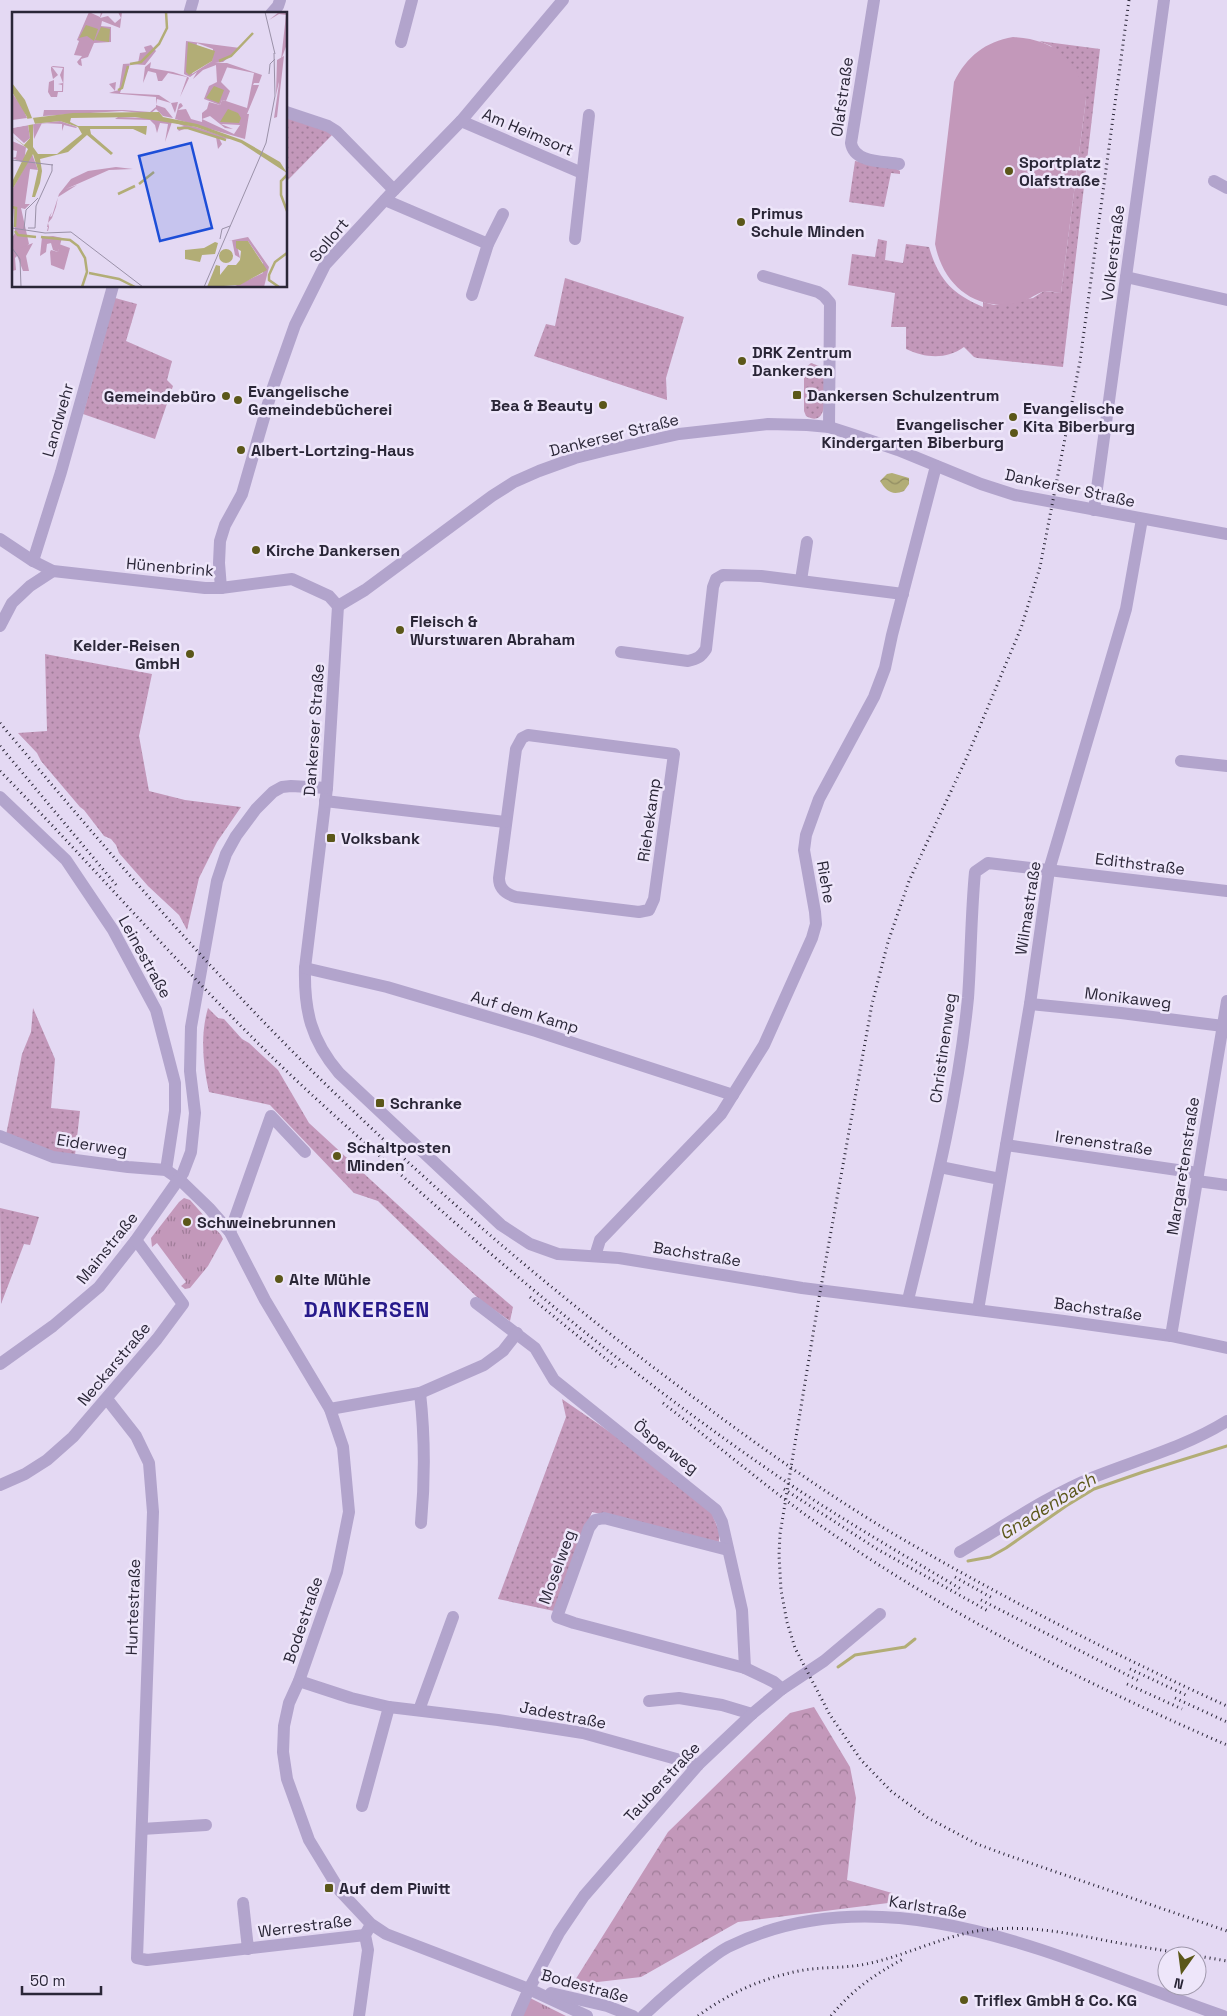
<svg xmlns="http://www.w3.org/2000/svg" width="1227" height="2016" viewBox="0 0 1227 2016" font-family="'Space Grotesk',sans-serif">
<defs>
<pattern id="grass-dots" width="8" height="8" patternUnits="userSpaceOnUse" patternTransform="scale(1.25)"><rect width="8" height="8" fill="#c398ba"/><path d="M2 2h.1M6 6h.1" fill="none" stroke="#9f7c98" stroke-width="1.8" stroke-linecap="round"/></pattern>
<pattern id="forest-crowns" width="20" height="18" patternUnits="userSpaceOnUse" patternTransform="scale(1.25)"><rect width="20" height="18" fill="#c398ba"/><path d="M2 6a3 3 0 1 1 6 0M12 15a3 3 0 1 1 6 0" fill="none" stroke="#9f7c98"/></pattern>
<pattern id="park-tufts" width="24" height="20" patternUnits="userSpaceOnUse" patternTransform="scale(1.25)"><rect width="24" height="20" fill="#c398ba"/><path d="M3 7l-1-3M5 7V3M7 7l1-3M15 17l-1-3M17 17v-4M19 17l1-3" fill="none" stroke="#9f7c98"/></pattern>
<pattern id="water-waves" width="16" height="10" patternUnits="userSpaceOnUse" patternTransform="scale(1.25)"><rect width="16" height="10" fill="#b2ad76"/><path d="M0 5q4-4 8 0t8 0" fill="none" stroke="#918d62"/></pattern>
</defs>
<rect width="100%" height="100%" fill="#e4d9f3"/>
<g fill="url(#grass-dots)">
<path d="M1039,41L1100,49L1063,367L977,358L974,357L964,347C946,360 925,358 906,349V327H891L895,293L848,285L852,254L875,257L878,239L887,241L885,260L903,263L906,244L929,247C938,278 951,293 981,306L983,307V302L994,305L1033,298L1044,291L1061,293L1086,99L1051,46Z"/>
<path d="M286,117L322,128L332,135L286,182Z"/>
<path d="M855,161L893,167L900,171V174L891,173L884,207L849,202Z"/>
<path d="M565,278L684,317L666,378L667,400L534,356L546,324L555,326Z"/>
<path d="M115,298L137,304L126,341L172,361L167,380L173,386L155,439L83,414Z"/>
<path d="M811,363L822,367L824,372C824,386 831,430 806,416L804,411V369Z"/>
<path d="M45,654L152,674L139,736L149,791L185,800L241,807L217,842L199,878L187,930L179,915L148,886L119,853L116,845L111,839L104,836L84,810L80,807L41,761L37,753L18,733L47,731Z"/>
<path d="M33,1008L55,1059L51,1108L80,1111L75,1155L48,1151L6,1135L22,1054L31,1032Z"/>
<path d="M208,1008L218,1018L224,1019L242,1039L249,1043L278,1070L309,1123L448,1251L513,1307L510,1321L480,1300L378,1201L354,1193L270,1105L209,1092C203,1065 200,1035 208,1008Z"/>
<path d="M0,1208L39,1217L30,1245L24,1244L1,1304Z"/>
<path d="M562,1399L620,1439L710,1509L719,1531V1542L592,1512L554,1611L498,1599L566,1417Z"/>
</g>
<path fill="url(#forest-crowns)" d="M814,1707L850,1767L856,1798L847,1880L892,1893L896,1902L738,1922L641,1977L572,1985L668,1832L790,1713Z"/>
<g fill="url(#park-tufts)">
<path d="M184,1198L190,1200L221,1235L223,1239L208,1266L190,1288L185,1289L181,1286L186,1282L157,1243L152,1247L151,1238L179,1202Z"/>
<path d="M526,1996L566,2016H517Z"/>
</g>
<path fill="#c398ba" d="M1013,37C1054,39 1078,59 1086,99L1061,293C1056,293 1047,290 1042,292C1034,295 1027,301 1018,303C975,312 943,285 935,244L954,82C967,56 985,42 1013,37Z"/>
<path fill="url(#water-waves)" d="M892,473L909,478V484L904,491C892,496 886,491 880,481L887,474Z"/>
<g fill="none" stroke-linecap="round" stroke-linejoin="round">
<g stroke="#b2ad76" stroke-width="3">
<path d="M968,1561L990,1557L1006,1548L1066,1506L1094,1489L1143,1472L1227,1446"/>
<path d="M838,1667L855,1655L905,1647L915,1639"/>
</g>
<g stroke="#b2a4cc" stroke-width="12">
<path d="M874,0L851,143C854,163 883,161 899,164"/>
<path d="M189,14L193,0"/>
<path d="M271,14L278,6L280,0"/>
<path d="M401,42L412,0"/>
<path d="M286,112L328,126L336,131L394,190"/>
<path d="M461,121L582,173"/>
<path d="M1214,181L1227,188"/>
<path d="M385,200L488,244"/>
<path d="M575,239L589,115"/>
<path d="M763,276L818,292L824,296L830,303L829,427"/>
<path d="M1126,277L1227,300"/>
<path d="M472,295L488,244L503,214"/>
<path d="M1094,510L1164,0"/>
<path d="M0,539L33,561L53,571L205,588H221L292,579L329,596L338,606"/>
<path d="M33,561L61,472L113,286"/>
<path d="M801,580L807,542"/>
<path d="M221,588L219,563L220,541L225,525L242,494L272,390L295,325L325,265L394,190L461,121L563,0"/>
<path d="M338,606L327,788L305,968C304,1011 311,1040 339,1073L501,1225L530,1244L558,1254L619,1258L802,1288L1064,1321L1171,1336L1227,1348"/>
<path d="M338,606L365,590L492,496L514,482L539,471L575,458L607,450L679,434L768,424L807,425L829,427L854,435L898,450L981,484L1015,495L1227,534"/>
<path d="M0,626L12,603L30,586L53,571"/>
<path d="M621,652L688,661C697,659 701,657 706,649L713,587L716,579L723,575L761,576L903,594"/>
<path d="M528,735L674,754L654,899L649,910L639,912L516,897C506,894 499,889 499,878L516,749L522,738Z"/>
<path d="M1181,761L1227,766"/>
<path d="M0,797L66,860L113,930L156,1010L175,1083V1111L166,1170"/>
<path d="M325,801L505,822"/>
<path d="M305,968L387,987L536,1031L733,1095"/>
<path d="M1030,1004L1121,1013L1223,1026"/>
<path d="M0,1136L53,1157L128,1167L166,1170L179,1179L209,1208L230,1232L265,1300L330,1409L343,1447L349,1512L337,1572L299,1681L289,1703L284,1726L283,1752L287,1779L309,1840L340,1891L371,1924L386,1934L529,1989L587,2016"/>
<path d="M1006,1145L1198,1173"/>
<path d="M940,1167L1000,1179"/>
<path d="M1197,1181L1227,1185"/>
<path d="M230,1232L271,1116L305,1152"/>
<path d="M595,1256L600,1240L721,1114L764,1045L812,938L816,924L815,912L804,850L806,835L819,799L874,697L885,668L892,635L936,466"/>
<path d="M908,1300C932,1201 958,1100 968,998C971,956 971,914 975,872L988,863L1227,891"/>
<path d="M476,1303L535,1348L554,1380L716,1510L722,1522L742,1610L745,1668"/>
<path d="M978,1310L1030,1004L1049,870L1126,609L1142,519"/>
<path d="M1171,1336L1227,1001"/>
<path d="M0,1364L53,1326L99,1287L136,1240L183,1173L191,1152L195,1113L190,1071L191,1027L217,881L226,854L236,836L256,809L273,792L282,787L291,786L327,788"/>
<path d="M420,1393C425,1437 425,1479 421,1523"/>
<path d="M107,1399L136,1436L149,1463L153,1512L137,1958L147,1960L365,1935"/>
<path d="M330,1409L420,1393L484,1365L503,1351L517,1333"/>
<path d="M0,1485L25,1474L47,1460L73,1437L157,1339L183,1304L136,1240"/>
<path d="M728,1550L604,1518L595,1520L589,1528L557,1617L574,1623L745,1668L774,1682L782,1689"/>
<path d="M960,1552C1003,1527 1047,1496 1094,1477C1139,1459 1185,1447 1227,1421"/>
<path d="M299,1681L351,1698L389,1707L498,1720L583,1733L698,1765"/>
<path d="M649,1701L679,1698L722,1705L752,1714"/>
<path d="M419,1710L453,1617"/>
<path d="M362,1806L389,1707"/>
<path d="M142,1829L206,1825"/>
<path d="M243,1903L248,1949"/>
<path d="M551,1993L607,2006L633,2016"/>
<path d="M359,2016L368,1950L365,1935L369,1928"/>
<path d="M517,2016L529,1989L559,1933L584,1896L698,1765L752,1714L782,1689L824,1661L880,1614"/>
<path d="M643,2016C663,1997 684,1979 706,1962C713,1957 720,1951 728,1947C890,1867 1068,1963 1223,2016"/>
</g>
<g stroke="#2a2637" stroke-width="3" stroke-dasharray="1 4" stroke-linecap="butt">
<path d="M1129,0L1080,361L1040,567L1021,628L967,757L909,881L888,942L872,1004L819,1298L780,1534L779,1555L781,1590L787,1622L795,1648L830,1715L861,1760L892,1792L928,1818L977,1844L1004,1854L1227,1931"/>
<path d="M0,723C97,839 196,955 303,1062C420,1178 545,1287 677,1385C745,1436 814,1486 887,1530C997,1595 1111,1653 1227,1706"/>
<path d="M0,746L117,886"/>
<path d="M0,771C92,865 178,965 272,1057C316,1100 363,1141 409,1182C523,1284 640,1381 766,1468C829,1512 895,1550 961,1589"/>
<path d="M530,1297L617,1368"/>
<path d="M663,1403C720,1447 774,1494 834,1535C954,1618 1093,1687 1227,1745"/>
<path d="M784,1489L877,1549L988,1611"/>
<path d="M955,1577L994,1599"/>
<path d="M981,1600L1141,1682"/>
<path d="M1130,1669L1188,1696"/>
<path d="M1127,1684L1182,1709"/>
<path d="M1175,1698L1227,1722"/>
<path d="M698,2016C730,1992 765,1977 804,1970C823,1967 842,1968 861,1965C901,1958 937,1938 977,1931C1021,1924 1064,1932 1108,1941C1147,1948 1187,1954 1227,1961"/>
<path d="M831,2016C853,1989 875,1974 905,1958"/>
</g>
</g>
<g fill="#5b5719" stroke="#eee6fa" stroke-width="2">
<circle cx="1009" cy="171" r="5"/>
<circle cx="741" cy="222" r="5"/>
<circle cx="742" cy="361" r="5"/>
<rect x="792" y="390" width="10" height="10" rx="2.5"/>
<circle cx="226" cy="396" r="5"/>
<circle cx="238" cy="400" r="5"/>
<circle cx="603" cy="405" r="5"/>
<circle cx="1013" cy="417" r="5"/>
<circle cx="1014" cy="433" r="5"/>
<circle cx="241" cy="450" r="5"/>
<circle cx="256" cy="550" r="5"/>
<circle cx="400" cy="630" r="5"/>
<circle cx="190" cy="654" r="5"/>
<rect x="326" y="833" width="10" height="10" rx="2.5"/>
<rect x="375" y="1098" width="10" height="10" rx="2.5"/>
<circle cx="337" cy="1156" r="5"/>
<circle cx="187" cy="1222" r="5"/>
<circle cx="279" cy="1279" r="5"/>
<rect x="324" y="1883" width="10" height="10" rx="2.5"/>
<circle cx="964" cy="2000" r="5"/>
</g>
<g text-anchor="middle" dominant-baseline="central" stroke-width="5" stroke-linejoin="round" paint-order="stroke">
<g font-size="16" fill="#2a2637" stroke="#eee6fa">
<text transform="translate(842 97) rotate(-82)">Olafstraße</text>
<text transform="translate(528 132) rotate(23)">Am Heimsort</text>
<text transform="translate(329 240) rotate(-50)">Sollort</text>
<text transform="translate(1113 253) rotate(-83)">Volkerstraße</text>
<text transform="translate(58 420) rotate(-74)">Landwehr</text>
<text transform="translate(614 435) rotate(-14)">Dankerser Straße</text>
<text transform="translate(1070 488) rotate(12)">Dankerser Straße</text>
<text transform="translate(170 567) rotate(5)">Hünenbrink</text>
<text transform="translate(314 730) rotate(-86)">Dankerser Straße</text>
<text transform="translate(649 820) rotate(-82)">Riehekamp</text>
<text transform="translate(1140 864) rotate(7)">Edithstraße</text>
<text transform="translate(826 882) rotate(80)">Riehe</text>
<text transform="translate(1028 908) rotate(-81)">Wilmastraße</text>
<text transform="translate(145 957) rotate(61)">Leinestraße</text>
<text transform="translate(1128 998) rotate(7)">Monikaweg</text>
<text transform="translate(525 1012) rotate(17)">Auf dem Kamp</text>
<text transform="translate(943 1048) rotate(-82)">Christinenweg</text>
<text transform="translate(1104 1143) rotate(8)">Irenenstraße</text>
<text transform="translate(92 1145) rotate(9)">Eiderweg</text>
<text transform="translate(1183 1166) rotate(-81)">Margaretenstraße</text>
<text transform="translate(107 1248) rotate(-51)">Mainstraße</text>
<text transform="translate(697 1254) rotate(9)">Bachstraße</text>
<text transform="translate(1098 1309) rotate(8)">Bachstraße</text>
<text transform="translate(114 1364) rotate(-50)">Neckarstraße</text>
<text transform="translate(666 1447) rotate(38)">Ösperweg</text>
<text transform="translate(557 1567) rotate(-70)">Moselweg</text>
<text transform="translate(133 1607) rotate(-88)">Huntestraße</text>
<text transform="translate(303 1620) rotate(-71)">Bodestraße</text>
<text transform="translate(563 1715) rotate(11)">Jadestraße</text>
<text transform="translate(662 1782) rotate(-47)">Tauberstraße</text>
<text transform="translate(928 1907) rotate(9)">Karlstraße</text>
<text transform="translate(305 1926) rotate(-7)">Werrestraße</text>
<text transform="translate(585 1986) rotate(15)">Bodestraße</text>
</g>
<g font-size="16" font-weight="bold" fill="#2a2637" stroke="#eee6fa" text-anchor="start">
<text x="1019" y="162">Sportplatz<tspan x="1019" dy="18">Olafstraße</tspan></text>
<text x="751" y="213">Primus<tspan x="751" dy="18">Schule Minden</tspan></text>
<text x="752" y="352">DRK Zentrum<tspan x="752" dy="18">Dankersen</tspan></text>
<text x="248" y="391">Evangelische<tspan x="248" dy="18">Gemeindebücherei</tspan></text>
<text x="807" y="395">Dankersen Schulzentrum</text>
<text x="216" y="396" text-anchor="end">Gemeindebüro</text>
<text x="593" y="405" text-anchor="end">Bea &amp; Beauty</text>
<text x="1023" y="408">Evangelische<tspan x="1023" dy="18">Kita Biberburg</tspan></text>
<text x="1004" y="424" text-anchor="end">Evangelischer<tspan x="1004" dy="18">Kindergarten Biberburg</tspan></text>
<text x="251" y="450">Albert-Lortzing-Haus</text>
<text x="266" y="550">Kirche Dankersen</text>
<text x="410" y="621">Fleisch &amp;<tspan x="410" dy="18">Wurstwaren Abraham</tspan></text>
<text x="180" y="645" text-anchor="end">Kelder-Reisen<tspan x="180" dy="18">GmbH</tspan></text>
<text x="341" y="838">Volksbank</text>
<text x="390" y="1103">Schranke</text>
<text x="347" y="1147">Schaltposten<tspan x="347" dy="18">Minden</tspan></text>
<text x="197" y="1222">Schweinebrunnen</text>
<text x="289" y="1279">Alte Mühle</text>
<text x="339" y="1888">Auf dem Piwitt</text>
<text x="974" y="2000">Triflex GmbH &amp; Co. KG</text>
</g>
<g font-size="18" font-style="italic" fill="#5b5719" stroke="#eee6fa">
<text transform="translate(1047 1506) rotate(-32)">Gnadenbach</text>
</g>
<g font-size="21" font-weight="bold" letter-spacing="1" fill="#271a8b" stroke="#eee6fa">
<text x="367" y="1309">DANKERSEN</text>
</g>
</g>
<g transform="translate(12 12)">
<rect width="275" height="275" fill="#e4d9f3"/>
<path d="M77,0L88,5L89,0H91L88,6L96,4L103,11L109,6L106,0H110L108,16L90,9L89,14L99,15V30L82,31L76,45L69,47L70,54L67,53L65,50L70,44L62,43L67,29L65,28ZM267,0H275V32L269,48L274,3L267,2L257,8ZM174,29L228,36L211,50L203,51H215L250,63L247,71H242L241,73H247L235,102H237L233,127L163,107L167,92L169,91L171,94L166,98L174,97L179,107L190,110V101L195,97L197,90L208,93L210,88L214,89L235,96L242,61L204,53L191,58L181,67L185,60L178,65L172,62ZM185,31L201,37L200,49L180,62ZM198,104L213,116L221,117L209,112L228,113L222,122L190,107ZM139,33L144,39L133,53L118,52L108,81L147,83L159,91L166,90L163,101L159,91L145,87L144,93L153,96L161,106L151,104L144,97L138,102L110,99L31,104L32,98H112L138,100L144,95V85L97,81L103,79L97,72L104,70L103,79L107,78L111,52L126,51L128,41L134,40L132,35ZM139,50L138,56L161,60L176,65L177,66L168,85L175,65L156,61L150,69H146L144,61L136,59L131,71L133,55ZM41,54L52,55L51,80H46L45,85H39L36,80L37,70L42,68V79H50V73L46,72L51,71L48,63L51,56L40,55L46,63L41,67L39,58V55ZM106,105L135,106L160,110L153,130L156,112L148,111L145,121L143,113L138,108L103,107ZM48,109L65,115L64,116L52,113L50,119V112L30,111L22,127L21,112ZM161,110L184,115L220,127L207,126L210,132L206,137L204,125L175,116L164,120L167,119L165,116L172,114ZM16,113L18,126L12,131L1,121L0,116ZM0,129L14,135L12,151L0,146L4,145L5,139L0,138ZM20,142L26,158L18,157L13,192H18L13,197L9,196L17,232L3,246L4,258L0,259V226L3,221L0,178ZM104,155L121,157L97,158L54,177L65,173L46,185L44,195L40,206L36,211L37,215L36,219H35L36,215H35L36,211L37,205L40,200L38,205L40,204L47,182L59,167L76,159ZM41,224L50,226L46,240L41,238L39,231L35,232L34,240L28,244L30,225Z" fill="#c398ba" fill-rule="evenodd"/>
<path d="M272,44L265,105L262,106L267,72V70L264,83L265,48ZM236,225L257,255L252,275H221L251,261V251L236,229H224L228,246L223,243L220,228L216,229Z" fill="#c398ba"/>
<path d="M0,81L11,96L15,106L0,108Z" fill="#c398ba"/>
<path d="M204,53H216L209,70L218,79L214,89L210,88L208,93L192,87L197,74L205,70Z" fill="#c398ba"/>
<path d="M21,231L14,244L17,259H11L3,238ZM47,232L58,236L52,258L39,253L38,240L39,238L46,240Z" fill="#c398ba"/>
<path d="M74,13L86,17L82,29L75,24L67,26ZM89,15L98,17L97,30L83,28ZM176,30L203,39L200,49L177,63L174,60ZM0,71L13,88L20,106L61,101L147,100L151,105L185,112L230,128L268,150L275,161L229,131L184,115L123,105L59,106L58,110L66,114H135L134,123L121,117H78L79,122L101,141L99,143L75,123L56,140L28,147L30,159L28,171L23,185H20L26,158L21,142L0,178V170L16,137L0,124L12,133L18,126L15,105L0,80ZM48,109L66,115L70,122L45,142H26L21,135V112ZM202,74L212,78L207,91L194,86ZM216,97L226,101L229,106L227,111L208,110ZM224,229H236L255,258L228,273L195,275L204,253L208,254V263L216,253H224L228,248L229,239L224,236ZM203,230L206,231L203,242L190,243L188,250L173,247V238L192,236ZM207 244a7 7 0 1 1 14 0a7 7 0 1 1-14 0Z" fill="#b2ad76" fill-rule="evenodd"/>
<path d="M21,106L23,112L0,116V109Z" fill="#e4d9f3"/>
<path fill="none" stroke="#b2ad76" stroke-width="2.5" d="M207,49L219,44L241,21M118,52L129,50L147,32L155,16L154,0M106,78L110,76L116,54M165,116H176L214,128M275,163L269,169V183L275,199M127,172L142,160M106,182L123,174M0,195L4,196L3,215M3,219L6,223L24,225M29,225L58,228L66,234L73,246L75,260L70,275M77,261L107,267L123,275M267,275L257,268V263L263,250L275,241"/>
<path fill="none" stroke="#9a91a8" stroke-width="1" d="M253,0L263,42M257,62L258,52L263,47M0,148L41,153M0,216L33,221L59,220L131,275M16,216H23L24,194L40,159V152M12,217L14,198L26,186M208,227L210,217L218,214M0,236L8,247L9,275M192,275L254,131L263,84L262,41"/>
<path fill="#1d4ed8" fill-opacity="0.15" stroke="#1d4ed8" stroke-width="2.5" d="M179,131L200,216L148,229L127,144Z"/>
<rect width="275" height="275" fill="none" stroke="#2a2637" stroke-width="2.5"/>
</g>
<g transform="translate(1182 1971) rotate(194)"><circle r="24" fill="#eee6fa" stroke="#a099ac"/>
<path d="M0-4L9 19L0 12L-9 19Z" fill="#5b5719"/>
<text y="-8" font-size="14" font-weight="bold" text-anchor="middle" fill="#2a2637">N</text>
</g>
<path d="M22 1986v8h79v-8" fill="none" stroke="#2a2637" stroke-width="2.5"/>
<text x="30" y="1986" font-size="15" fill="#2a2637" stroke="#eee6fa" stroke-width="4" paint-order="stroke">50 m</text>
</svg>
